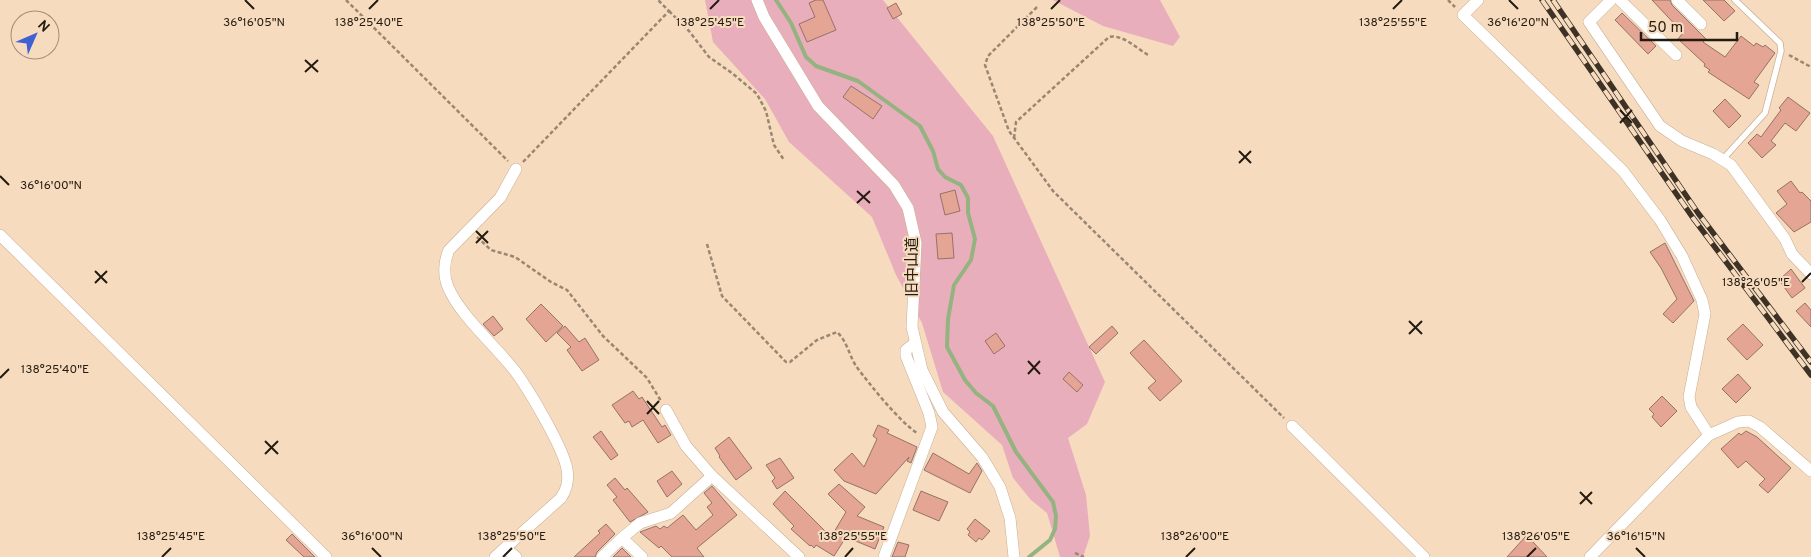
<svg xmlns="http://www.w3.org/2000/svg" width="1811" height="557" viewBox="0 0 1811 557" font-family="Overpass,'Noto Sans JP',sans-serif">
<rect width="100%" height="100%" fill="#f6dbbf"/>
<g fill="#e9aebb">
<path d="M705,0H883L993,136L1105,382L1087,424L1068,438L1086,495L1090,536L1083,557H1060L1047,513L1031,500L1013,478L1002,445L943,392L922,323L896,275L872,217L789,142L765,99L713,42Z"/>
<path d="M1053,0H1160L1180,37L1173,46L1103,26Z"/>
</g>
<g fill="none" stroke-linecap="round" stroke-linejoin="round">
<path stroke="#95b380" stroke-width="4" d="M776,0L791,23L806,57L816,66L858,81L920,126L933,151L938,169L945,177L961,185L968,198V213L975,239L971,260L954,285L948,319L947,347L965,380L976,393L993,406L1016,452L1053,502L1056,516L1055,529L1050,540L1029,557"/>
</g>
<g fill="#e4a594" stroke="#957268">
<path d="M816,0H823L836,30L807,42L799,24L815,17L809,3Z"/>
<path d="M1652,0H1670L1672,5L1706,39L1703,42L1725,57L1741,36L1754,46L1756,43L1763,47L1765,45L1775,53L1754,82L1759,85L1749,99L1708,72L1710,70L1704,66L1705,64L1678,39L1683,33Z"/>
<path d="M1703,0H1724L1735,11L1724,21Z"/>
<path d="M896,3L902,14L893,19L887,8Z"/>
<path d="M1622,13L1656,46L1648,54L1615,20Z"/>
<path d="M851,86L882,106L873,119L843,97Z"/>
<path d="M1788,97L1810,113L1796,131L1785,123L1771,141L1776,145L1762,158L1748,143L1757,134L1761,137L1781,110L1779,108Z"/>
<path d="M1725,99L1741,116L1729,128L1713,111Z"/>
<path d="M1791,181L1800,193L1802,192L1811,201V222L1794,232L1776,213L1787,204L1777,191Z"/>
<path d="M955,190L960,211L945,215L940,194Z"/>
<path d="M952,233L954,258L938,259L936,234Z"/>
<path d="M1665,243L1694,301L1673,323L1663,314L1677,299L1661,268L1650,252Z"/>
<path d="M1791,269L1805,288L1792,298L1779,280Z"/>
<path d="M1805,303L1811,310V327L1796,311Z"/>
<path d="M541,304L563,326L546,342L526,319Z"/>
<path d="M493,316L503,329L494,336L483,324Z"/>
<path d="M1743,324L1763,345L1747,360L1727,339Z"/>
<path d="M565,326L579,342L585,338L599,360L582,371L567,350L571,347L557,333Z"/>
<path d="M1112,326L1118,333L1096,354L1089,347Z"/>
<path d="M996,333L1005,346L994,354L985,341Z"/>
<path d="M1144,340L1182,381L1160,401L1148,388L1156,381L1130,353Z"/>
<path d="M1069,372L1083,385L1077,392L1063,379Z"/>
<path d="M1738,374L1751,388L1736,403L1722,389Z"/>
<path d="M633,391L639,399L642,397L662,427L665,425L671,435L658,443L643,420L632,427L629,421L625,423L612,405Z"/>
<path d="M1662,396L1677,411L1661,427L1652,417L1654,414L1649,409Z"/>
<path d="M878,425L889,430L887,433L917,447L911,463L907,461L909,457L876,494L844,481L834,470L852,453L864,467L877,439L873,436Z"/>
<path d="M601,431L618,455L611,460L593,437Z"/>
<path d="M1746,431L1757,437L1791,468L1768,493L1759,485L1765,479L1746,461L1738,468L1721,449L1739,433L1741,435Z"/>
<path d="M729,437L752,468L736,480L719,457L720,456L715,448Z"/>
<path d="M933,453L969,474L977,463L982,471L970,493L924,470Z"/>
<path d="M780,458L794,478L777,489L772,481L775,478L766,465Z"/>
<path d="M672,471L682,484L667,497L657,481Z"/>
<path d="M615,478L625,490L627,488L648,512L630,522L613,500L617,497L607,485Z"/>
<path d="M839,484L865,507L857,516L884,527L875,549L846,537L834,556L816,545L814,548L811,545L810,546L791,529L794,526L773,504L785,491L831,537L846,512L828,494Z"/>
<path d="M712,486L737,515L697,548L704,557H672L661,546L659,548L640,532L656,526L660,529L664,526L667,528L683,515L696,530L713,515L707,507L712,503L704,493Z"/>
<path d="M921,491L948,502L939,521L913,510Z"/>
<path d="M975,519L990,531L982,540L979,538L976,542L968,535L970,532L967,529Z"/>
<path d="M606,524L615,534L597,552L595,557H574L600,533L598,531Z"/>
<path d="M292,534L315,557H304L286,540Z"/>
<path d="M1526,536L1534,543L1547,557H1507Z"/>
<path d="M898,542L909,545L905,557H892Z"/>
<path d="M622,548L631,557H613Z"/>
</g>
<g fill="none" stroke-linecap="round" stroke-linejoin="round">
<g stroke="#c8ae93" stroke-width="7">
<path id="service" d="M1723,159L1765,113L1781,51L1780,43L1735,0"/>
</g>
<g stroke="#c8ae93" stroke-width="12">
<g id="minor">
<path d="M757,0L764,17L818,106L894,185L908,208L916,243L912,327L922,370L943,412L982,457L1000,487L1010,518L1014,557"/>
<path d="M1478,0L1463,15L1623,171L1660,220L1682,256L1702,300L1705,314L1689,397L1691,407L1709,435"/>
<path d="M1611,0L1589,22L1660,126L1682,141L1713,154L1731,165L1785,239L1792,254L1811,274"/>
<path d="M1620,0L1676,55"/>
<path d="M1677,0L1701,24"/>
<path d="M0,235L326,557"/>
<path d="M666,410L686,446L712,476L799,557"/>
<path d="M1292,426L1424,557"/>
<path d="M622,538L640,523L671,513L712,476"/>
<path d="M505,548L516,557"/>
<path d="M495,557L561,498C567,489 569,481 567,469C563,447 529,390 515,371C495,345 461,317 448,287C443,275 444,261 449,250L500,198L516,169"/>
<path d="M602,557L622,538L642,557"/>
<path d="M884,557L932,427L929,413L906,356V350L915,343"/>
<path d="M1590,557L1709,435L1738,422L1749,421L1760,427L1811,471"/>
</g>
</g>
<g stroke="#9a8772" stroke-width="2.5" stroke-dasharray="4 2.5" stroke-linecap="butt">
<path d="M346,0L508,161"/>
<path d="M1448,0L1455,7"/>
<path d="M1037,7L988,56L985,65L1009,131L1053,191L1284,418"/>
<path d="M669,11L689,31L709,57L732,73L757,94L766,111L774,145L784,160"/>
<path d="M1789,55L1811,67"/>
<path d="M1014,138L1016,122L1109,37C1123,34 1136,48 1148,55"/>
<path d="M523,162L669,11L658,0"/>
<path d="M477,237L491,250L515,257L551,282L567,290L603,336L647,378L661,401"/>
<path d="M707,244L722,296L786,362H790L817,340L837,332C847,341 849,355 856,366C870,385 899,421 917,433"/>
<path d="M1075,553L1084,557"/>
</g>
<use href="#service" stroke="#fff" stroke-width="5.5"/>
<use href="#minor" stroke="#fff" stroke-width="11"/>
<g stroke="#3d3225" stroke-width="5.5">
<g id="rail">
<path d="M1542,0L1693,218L1811,375"/>
<path d="M1553,0L1698,213L1811,362"/>
</g>
</g>
<use href="#rail" stroke="#f6dbbf" stroke-width="4" stroke-dasharray="11" stroke-linecap="butt"/>
</g>
<path fill="none" stroke="#241b10" stroke-width="2" d="M245,0L254,9M1509,0L1518,9M369,9L378,0M710,9L719,0M1051,9L1060,0M1393,9L1402,0M305,60L318,72M305,72L318,60M1620,110L1632,123M1620,123L1632,110M1239,151L1251,163M1239,163L1251,151M0,176L9,185M857,191L870,203M857,203L870,191M476,231L488,243M476,243L488,231M95,271L107,283M1802,282L1811,273M95,283L107,271M1409,321L1422,334M1409,334L1422,321M1028,361L1040,374M1028,374L1040,361M0,378L9,369M647,401L659,414M647,414L659,401M265,441L278,454M265,454L278,441M1580,492L1592,504M1580,504L1592,492M372,548L381,557M1636,548L1645,557M162,557L171,548M503,557L512,548M845,557L853,548M1186,557L1195,548M1527,557L1536,548"/>
<g text-anchor="middle" dominant-baseline="central" stroke-width="4" stroke-linejoin="round" paint-order="stroke">
<g font-size="15" fill="#241b10" stroke="#f6dbbf">
<text transform="translate(913 267) rotate(-90)">旧中山道</text>
</g>
</g>
<g font-size="12" text-anchor="middle" fill="#241b10" stroke="#f6dbbf" stroke-width="4" stroke-linejoin="round" paint-order="stroke">
<text x="254" y="26">36°16'05"N</text>
<text x="369" y="26">138°25'40"E</text>
<text x="1051" y="26">138°25'50"E</text>
<text x="1393" y="26">138°25'55"E</text>
<text x="1518" y="26">36°16'20"N</text>
<text x="710" y="26">138°25'45"E</text>
<text x="51" y="189">36°16'00"N</text>
<text x="1756" y="286">138°26'05"E</text>
<text x="55" y="373">138°25'40"E</text>
<text x="171" y="540">138°25'45"E</text>
<text x="372" y="540">36°16'00"N</text>
<text x="512" y="540">138°25'50"E</text>
<text x="853" y="540">138°25'55"E</text>
<text x="1195" y="540">138°26'00"E</text>
<text x="1536" y="540">138°26'05"E</text>
<text x="1636" y="540">36°16'15"N</text>
</g>
<g transform="translate(35 35) rotate(45)"><circle r="24" fill="#f6dbbf" stroke="#a28e79"/>
<path d="M0-4L9 19L0 12L-9 19Z" fill="#3f61d3"/>
<text y="-8" font-size="14" font-weight="bold" text-anchor="middle" fill="#241b10">N</text>
</g>
<path d="M1641 32v8h96v-8" fill="none" stroke="#241b10" stroke-width="2.5"/>
<text x="1648" y="32" font-size="15" fill="#241b10" stroke="#f6dbbf" stroke-width="4" paint-order="stroke">50 m</text>
</svg>
